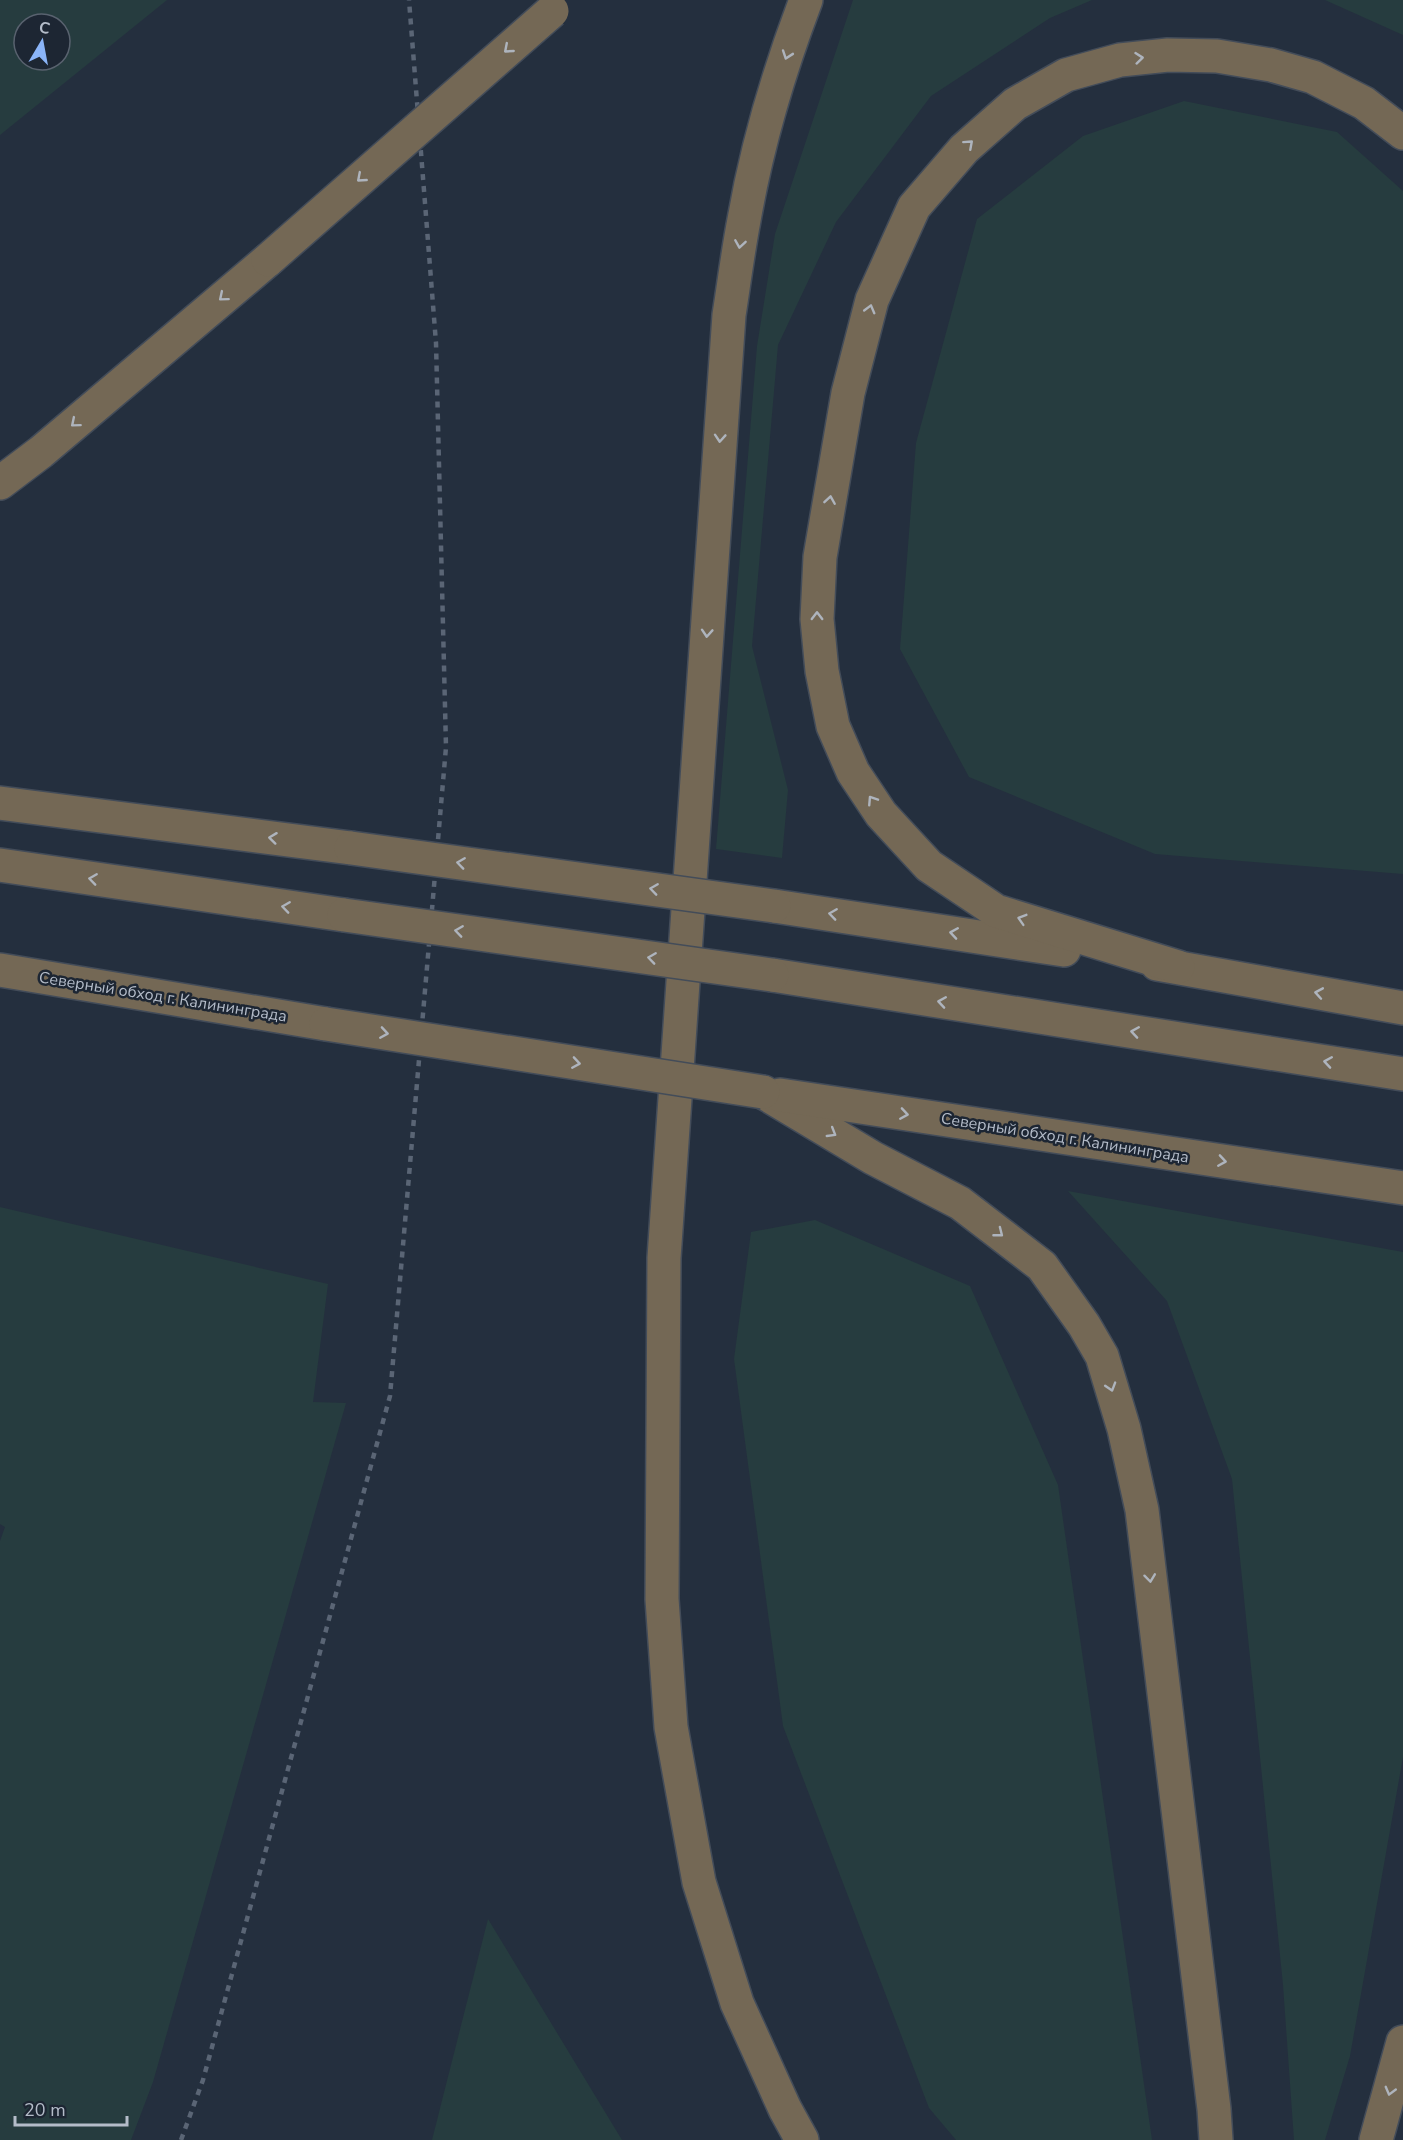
<svg xmlns="http://www.w3.org/2000/svg" width="1403" height="2140" viewBox="0 0 1403 2140" font-family="'Nunito Sans',sans-serif">
<rect width="100%" height="100%" fill="#242f3e"/>
<g fill="#263c3f" fill-rule="evenodd">
<path d="M0,0H167L0,135ZM24,24H60V60H24Z"/>
<path d="M853,0H1092L1050,18L931,96L836,222L778,345L752,646L788,790L782,858L716,849L757,346L775,234Z"/>
<path d="M1325,0H1403V35Z"/>
<path d="M1184,101L1337,132L1403,191V874L1155,854L969,777L900,649L916,443L977,219L1083,136Z"/>
<path d="M1068,1191L1403,1252V1757L1350,2056L1325,2140H1294L1283,1985L1232,1479L1167,1301Z"/>
<path d="M0,1207L328,1284L313,1402L346,1403L153,2082L131,2140H0V1541L5,1527L0,1524Z"/>
<path d="M815,1220L970,1286L1058,1485L1152,2140H956L929,2108L783,1726L734,1359L751,1232Z"/>
<path d="M488,1919L622,2140H432Z"/>
</g>
<g fill="none" stroke-linecap="round" stroke-linejoin="round">
<g stroke="#434c59" stroke-width="36">
<g id="highway">
<path d="M0,483L41,452L268,260"/>
<path d="M0,803L351,848"/>
<path d="M0,865L344,915"/>
<path d="M774,906L1064,950"/>
<path d="M1157,964L1403,1008"/>
<path d="M1178,967L996,911L929,866L881,814L853,772L833,726L822,671L817,619L820,557L848,393L872,300L914,207L964,149L1015,104L1066,75L1120,60L1168,55L1217,56L1271,65L1313,77L1364,103L1403,133"/>
<path d="M0,970L326,1024"/>
<path d="M772,975L1403,1074"/>
<path d="M763,1092L873,1158L960,1203L1042,1266L1084,1325L1102,1356L1124,1429L1142,1510L1214,2109L1216,2140"/>
<path d="M780,1095L1403,1188"/>
<path d="M802,2140L785,2109L737,2003L699,1882L671,1727L662,1599L664,1258L729,315C734,283 738,251 744,220C757,145 779,71 806,0"/>
<path d="M1376,2140L1403,2042"/>
</g>
</g>
<use href="#highway" stroke="#746855" stroke-width="33"/>
<path stroke="#5a6575" stroke-width="4.5" stroke-dasharray="6 6" stroke-linecap="butt" d="M181,2140L203,2080L390,1396L446,747L436,343L409,0"/>
<g stroke="#434c59" stroke-width="36" stroke-linecap="butt">
<g id="highway-bridge">
<path d="M268,260L552,11"/>
<path d="M351,848L774,906"/>
<path d="M344,915L772,975"/>
<path d="M326,1024L763,1092"/>
</g>
</g>
<use href="#highway-bridge" stroke="#746855" stroke-width="33"/>
</g>
<defs><path id="oneway-chevron" d="M-2-3.5L2.5 0L-2 3.5" fill="none" stroke-width="1.6" stroke-linecap="round" stroke-linejoin="round" transform="scale(1.5)"/></defs>
<g stroke="#aeb4bd">
<use href="#oneway-chevron" transform="translate(508 49) rotate(139)"/>
<use href="#oneway-chevron" transform="translate(787 55) rotate(109)"/>
<use href="#oneway-chevron" transform="translate(1139 58) rotate(-6)"/>
<use href="#oneway-chevron" transform="translate(969 144) rotate(-42)"/>
<use href="#oneway-chevron" transform="translate(361 178) rotate(139)"/>
<use href="#oneway-chevron" transform="translate(740 244) rotate(99)"/>
<use href="#oneway-chevron" transform="translate(223 297) rotate(140)"/>
<use href="#oneway-chevron" transform="translate(870 309) rotate(-75)"/>
<use href="#oneway-chevron" transform="translate(75 423) rotate(140)"/>
<use href="#oneway-chevron" transform="translate(720 438) rotate(94)"/>
<use href="#oneway-chevron" transform="translate(830 500) rotate(-81)"/>
<use href="#oneway-chevron" transform="translate(817 616) rotate(-90)"/>
<use href="#oneway-chevron" transform="translate(707 633) rotate(94)"/>
<use href="#oneway-chevron" transform="translate(872 800) rotate(-123)"/>
<use href="#oneway-chevron" transform="translate(273 838) rotate(-173)"/>
<use href="#oneway-chevron" transform="translate(461 863) rotate(-172)"/>
<use href="#oneway-chevron" transform="translate(93 879) rotate(-172)"/>
<use href="#oneway-chevron" transform="translate(654 889) rotate(-172)"/>
<use href="#oneway-chevron" transform="translate(286 907) rotate(-172)"/>
<use href="#oneway-chevron" transform="translate(833 914) rotate(-172)"/>
<use href="#oneway-chevron" transform="translate(1022 919) rotate(-163)"/>
<use href="#oneway-chevron" transform="translate(459 931) rotate(-172)"/>
<use href="#oneway-chevron" transform="translate(954 933) rotate(-171)"/>
<use href="#oneway-chevron" transform="translate(652 958) rotate(-172)"/>
<use href="#oneway-chevron" transform="translate(1319 993) rotate(-170)"/>
<use href="#oneway-chevron" transform="translate(942 1002) rotate(-171)"/>
<use href="#oneway-chevron" transform="translate(1135 1032) rotate(-171)"/>
<use href="#oneway-chevron" transform="translate(384 1033) rotate(9)"/>
<use href="#oneway-chevron" transform="translate(1328 1062) rotate(-171)"/>
<use href="#oneway-chevron" transform="translate(576 1063) rotate(9)"/>
<use href="#oneway-chevron" transform="translate(904 1114) rotate(9)"/>
<use href="#oneway-chevron" transform="translate(832 1133) rotate(31)"/>
<use href="#oneway-chevron" transform="translate(1222 1161) rotate(9)"/>
<use href="#oneway-chevron" transform="translate(999 1233) rotate(38)"/>
<use href="#oneway-chevron" transform="translate(1111 1387) rotate(73)"/>
<use href="#oneway-chevron" transform="translate(1150 1578) rotate(83)"/>
<use href="#oneway-chevron" transform="translate(1390 2091) rotate(105)"/>
</g>
<g text-anchor="middle" dominant-baseline="central" stroke-width="5" stroke-linejoin="round" paint-order="stroke">
<g font-size="16" fill="#b4bcc9" stroke="#1d2633">
<text transform="translate(163 997) rotate(9)">Северный обход г. Калининграда</text>
<text transform="translate(1065 1138) rotate(9)">Северный обход г. Калининграда</text>
</g>
</g>
<g transform="translate(42 42) rotate(10)"><circle r="28" fill="#1d2633" stroke="#59626f" stroke-width="1.5"/>
<path d="M0-4.5L10 22L0 15L-10 22Z" fill="#8ab4f8"/>
<text y="-9" font-size="16" font-weight="bold" text-anchor="middle" fill="#b4bcc9">С</text>
</g>
<path d="M15 2116v9h112v-9" fill="none" stroke="#b4bcc9" stroke-width="3"/>
<text x="24" y="2116" font-size="18" fill="#b4bcc9" stroke="#1d2633" stroke-width="4.5" paint-order="stroke">20 m</text>
</svg>
